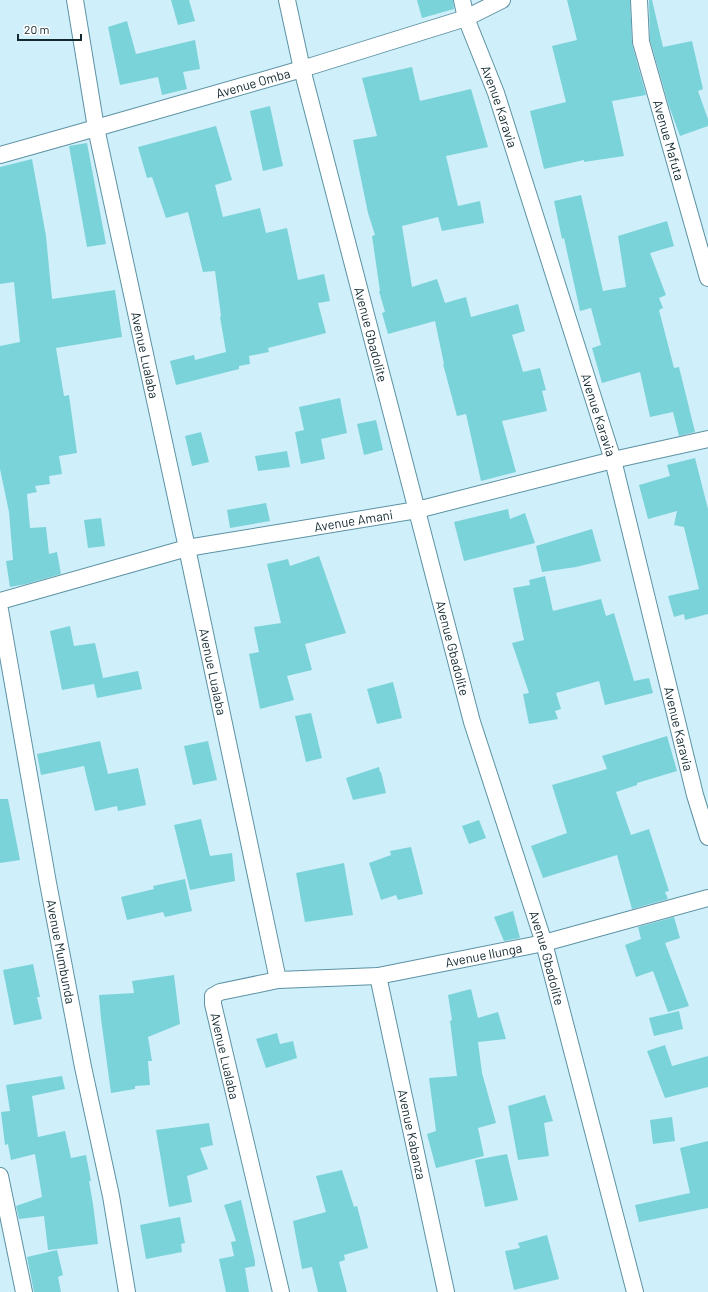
<svg xmlns="http://www.w3.org/2000/svg" width="708" height="1292" viewBox="0 0 708 1292" font-family="Barlow,sans-serif">
<rect width="100%" height="100%" fill="#cfeffb"/>
<g fill="#7ad3d8">
<path d="M171,0H189L195,21L178,25Z"/>
<path d="M417,0H453L454,9L422,18Z"/>
<path d="M567,0H630L632,44L646,95L612,101L624,156L584,162V160L544,169L530,111L566,102L552,46L577,40Z"/>
<path d="M649,0H652L663,47L692,41L703,89L698,91L708,119V126L680,136L669,106L650,40Z"/>
<path d="M127,21L136,54L195,40L200,69L183,72L187,89L162,95L158,77L120,85L108,27Z"/>
<path d="M412,67L420,101L471,89L488,147L446,156L458,206L480,201L484,223L442,231L438,217L402,226L412,287L437,279L445,303L466,297L471,317L518,304L525,331L512,335L523,372L540,368L546,390L542,391L547,411L502,421L516,472L481,481L466,414L457,416L443,364H444L435,321L388,334L382,313L385,312L379,291H380L372,236L375,235L368,213L353,140L377,136L362,78Z"/>
<path d="M270,106L283,166L263,171L250,111Z"/>
<path d="M216,126L232,180L215,185L223,217L260,208L266,233L287,228L298,280L324,274L330,301L318,303L326,333L268,348L269,352L249,356L250,364L239,366V369L176,385L170,361L194,355L195,360L226,352L220,317L221,316L215,271L203,272L188,212L166,218L152,177L147,178L138,147Z"/>
<path d="M87,143L106,244L87,247L69,146Z"/>
<path d="M32,159L46,236L52,299L115,290L122,337L56,348L64,396L69,395L77,453L59,456L62,474L49,476L50,484L35,486L37,492L27,494L30,528L46,527L49,554L57,552L61,574L26,584L10,587L6,561L13,560L9,512L0,469V346L20,342L14,282L0,284V167Z"/>
<path d="M581,195L603,291L626,287L618,236L667,221L674,246L650,253L666,295L659,298L663,308L659,310L674,368L679,367L695,432L679,436L673,412L650,417L640,372L602,383L592,348L601,345L591,308L580,311L564,238L562,239L554,201Z"/>
<path d="M340,398L347,433L321,439L325,459L301,464L295,432L304,430L299,407Z"/>
<path d="M376,420L383,450L364,455L357,424Z"/>
<path d="M201,432L209,462L192,466L185,436Z"/>
<path d="M287,451L290,467L258,471L255,456Z"/>
<path d="M695,458L708,509V614L685,620L684,614L674,617L668,596L699,589L684,527L674,525L677,511L648,519L639,485L670,476L667,465Z"/>
<path d="M266,503L270,521L230,528L227,510Z"/>
<path d="M508,509L510,519L525,513L535,543L464,561L454,522Z"/>
<path d="M101,518L105,546L88,548L84,520Z"/>
<path d="M592,529L601,561L576,567L542,572L536,546Z"/>
<path d="M319,556L346,633L305,644L312,670L287,676L294,700L260,709L249,654L259,652L254,627L281,623L267,564L288,559L290,566Z"/>
<path d="M545,576L553,611L601,599L606,616L614,613L634,681L649,678L653,693L605,705L599,681L556,693L561,709L555,711L558,719L529,724L523,694L529,693L512,643L524,640L513,588L530,585L529,580Z"/>
<path d="M70,626L74,646L95,643L103,678L138,671L142,689L97,698L94,684L62,690L50,631Z"/>
<path d="M393,682L402,718L377,724L367,689Z"/>
<path d="M311,713L322,758L306,762L295,716Z"/>
<path d="M667,736L677,771L637,783V785L616,792L631,835L649,829L669,891L665,892L668,899L632,909L617,855L543,878L531,846L567,833L552,785L607,769L602,756Z"/>
<path d="M100,741L108,774L138,768L146,805L118,811L117,806L95,811L84,766L41,775L37,754Z"/>
<path d="M208,741L217,780L193,785L184,746Z"/>
<path d="M379,767L380,772H381L386,793L353,800L346,778Z"/>
<path d="M0,799H8L20,860L0,863Z"/>
<path d="M201,819L210,856L232,853L235,881L190,890L174,825Z"/>
<path d="M479,820L486,838L469,844L462,826Z"/>
<path d="M411,847L423,894L398,900L396,895L381,900L369,863L391,855L390,851Z"/>
<path d="M344,863L353,915L305,922L296,873Z"/>
<path d="M185,879L192,911L165,917L163,912L127,920L121,897L154,889L153,886Z"/>
<path d="M513,911L520,938L504,941L494,917Z"/>
<path d="M674,917L680,938L665,943L689,1006L668,1012L653,971L636,977L625,945L641,939L638,927Z"/>
<path d="M33,964L40,997H37L42,1019L14,1025L3,970Z"/>
<path d="M174,975L180,1024L148,1037L152,1061H148L150,1085L135,1086V1089L111,1093L101,1019L99,995L134,993L132,981Z"/>
<path d="M471,989L478,1018L498,1012L506,1039L478,1042L482,1073L496,1123L478,1128L484,1156L436,1168L427,1134L436,1131L429,1078L457,1076L450,1021L452,1020L448,995Z"/>
<path d="M679,1011L683,1029L654,1036L649,1018Z"/>
<path d="M277,1033L280,1044L293,1041L297,1058L266,1068L256,1039Z"/>
<path d="M665,1045L672,1066L708,1056V1087L665,1098L647,1051Z"/>
<path d="M62,1076L65,1089L32,1096L38,1137L65,1131L71,1158L86,1155L91,1181H89L93,1204L98,1244L48,1250L44,1216L19,1219L16,1206L42,1197L35,1154L11,1160L8,1144L5,1145L1,1112L10,1111L6,1085Z"/>
<path d="M545,1095L553,1121L544,1123L549,1156L518,1160L508,1106Z"/>
<path d="M672,1117L675,1141L653,1144L650,1120Z"/>
<path d="M209,1123L213,1145L200,1148L208,1169L187,1176L192,1202L169,1207L156,1130Z"/>
<path d="M708,1141V1208L639,1222L635,1205L690,1193L680,1148Z"/>
<path d="M507,1154L518,1200L485,1207L475,1160Z"/>
<path d="M342,1170L354,1207L357,1206L368,1248L344,1255L345,1260L339,1262L347,1292H318L312,1267L302,1269L293,1221L326,1212L316,1176Z"/>
<path d="M241,1200L255,1261V1266L245,1268L249,1292H226L219,1259L234,1256L231,1242L236,1241L224,1205Z"/>
<path d="M180,1217L185,1243L181,1244L182,1252L146,1259L140,1225Z"/>
<path d="M547,1235L559,1279L514,1290L505,1251L520,1248L518,1243Z"/>
<path d="M57,1250L63,1275L58,1277L61,1292H34L27,1257Z"/>
</g>
<g fill="none" stroke-linecap="round" stroke-linejoin="round">
<g stroke="#5c92a3" stroke-width="18">
<g id="street">
<path id="s1" d="M75,0L96,128L187,548L278,980"/>
<path id="s2" d="M287,0L302,69L472,722L544,943L635,1292"/>
<path id="s3" d="M462,0L466,18L496,93L613,460L695,795L708,837"/>
<path id="s4" d="M639,0L641,42L708,278"/>
<path id="s5" d="M0,155L96,128L302,69L466,18L502,0"/>
<path id="s6" d="M0,601L187,548L417,510L613,460L708,439"/>
<path id="s7" d="M0,610L48,883L83,1067L111,1196L127,1292"/>
<path id="s8" d="M378,976L446,1292"/>
<path d="M0,1176L24,1292"/>
<path id="s9" d="M281,1292L213,1004V996L220,992L278,980L378,976L544,943L708,898"/>
</g>
</g>
<use href="#street" stroke="#fff" stroke-width="16"/>
</g>
<g text-anchor="middle" dominant-baseline="central" stroke-width="3" stroke-linejoin="round" paint-order="stroke">
<g font-size="13" fill="#122930" stroke="#fff">
<text stroke="none"><textPath href="#s5" startOffset="263">Avenue Omba</textPath></text>
<text stroke="none"><textPath href="#s3" startOffset="113">Avenue Karavia</textPath></text>
<text stroke="none"><textPath href="#s4" startOffset="144">Avenue Mafuta</textPath></text>
<text stroke="none"><textPath href="#s2" startOffset="345">Avenue Gbadolite</textPath></text>
<text stroke="none"><textPath href="#s1" startOffset="362">Avenue Lualaba</textPath></text>
<text stroke="none"><textPath href="#s3" startOffset="437">Avenue Karavia</textPath></text>
<text stroke="none"><textPath href="#s6" startOffset="363">Avenue Amani</textPath></text>
<text stroke="none"><textPath href="#s2" startOffset="669">Avenue Gbadolite</textPath></text>
<text stroke="none"><textPath href="#s1" startOffset="686">Avenue Lualaba</textPath></text>
<text stroke="none"><textPath href="#s3" startOffset="761">Avenue Karavia</textPath></text>
<text stroke="none"><textPath href="#s7" startOffset="347">Avenue Mumbunda</textPath></text>
<text stroke="none"><textPath href="#s9" startOffset="579">Avenue Ilunga</textPath></text>
<text stroke="none"><textPath href="#s2" startOffset="993">Avenue Gbadolite</textPath></text>
<text transform="translate(225 1056) rotate(77)">Avenue Lualaba</text>
<text stroke="none"><textPath href="#s8" startOffset="162">Avenue Kabanza</textPath></text>
</g>
</g>
<path d="M18 34v6h63v-6" fill="none" stroke="#122930" stroke-width="2"/>
<text x="24" y="34" font-size="12" fill="#122930" stroke="#ffffff" stroke-width="3" paint-order="stroke">20 m</text>
</svg>
